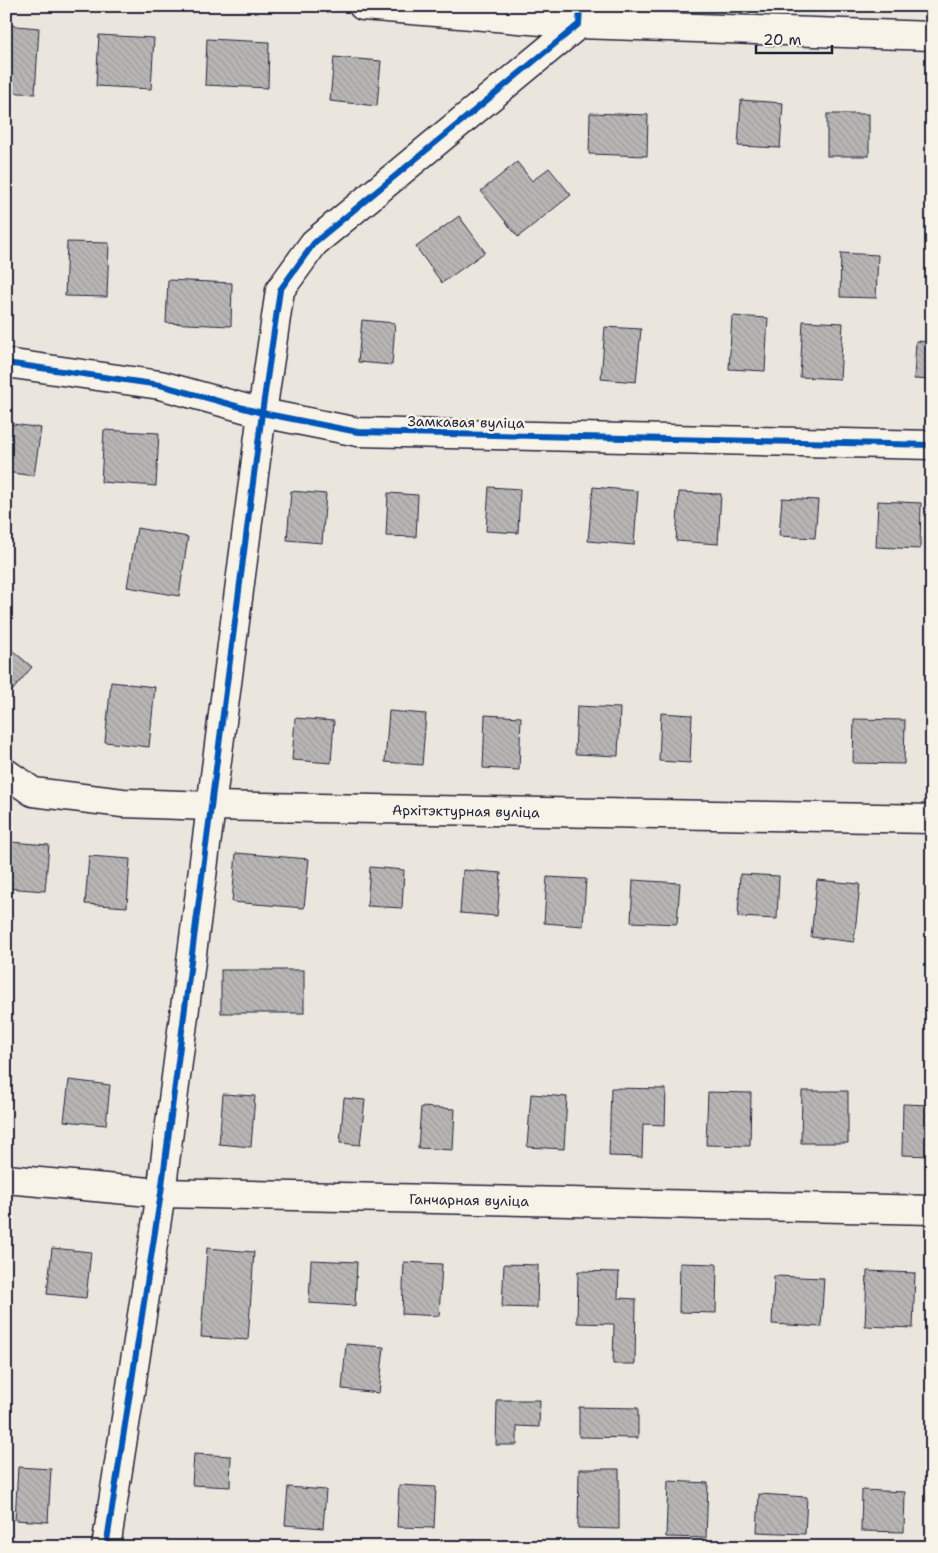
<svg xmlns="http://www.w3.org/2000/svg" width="938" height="1553" viewBox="0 0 938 1553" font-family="'Shantell Sans',sans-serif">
<defs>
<pattern id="building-back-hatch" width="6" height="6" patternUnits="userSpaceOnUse" patternTransform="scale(1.25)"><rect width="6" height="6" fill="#b8b6b5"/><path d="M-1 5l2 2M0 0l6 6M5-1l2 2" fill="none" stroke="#9e9c9d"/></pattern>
</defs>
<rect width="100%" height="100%" fill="#eae6de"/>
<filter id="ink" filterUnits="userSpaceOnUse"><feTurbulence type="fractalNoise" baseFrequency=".02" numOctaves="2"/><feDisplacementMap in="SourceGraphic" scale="10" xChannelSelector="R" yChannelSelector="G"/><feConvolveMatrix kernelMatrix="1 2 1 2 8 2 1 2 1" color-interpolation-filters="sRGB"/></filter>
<g filter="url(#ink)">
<g fill="url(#building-back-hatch)" stroke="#22223b">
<path d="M6,25L39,28L35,94L6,92Z"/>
<path d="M99,35L154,38L151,89L96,86Z"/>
<path d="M207,39L269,42L268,88L205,85Z"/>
<path d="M334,57L381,61L377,106L330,101Z"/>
<path d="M741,100L783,103L780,148L738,146Z"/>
<path d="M930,109H932V170H927Z"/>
<path d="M590,113L648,115L647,156L589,154Z"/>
<rect x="827" y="114" width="42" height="42"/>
<path d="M517,162L532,181L549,168L571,195L518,237L481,191Z"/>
<path d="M459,216L485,252L442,283L416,247Z"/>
<path d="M67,242L109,243L107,297L65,296Z"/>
<path d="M841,253L878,255L876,298L840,297Z"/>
<path d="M168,280L232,283L231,326L166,323Z"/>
<path d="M732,316L768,318L765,371L729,369Z"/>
<path d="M362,320L395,323L392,365L358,362Z"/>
<path d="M803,321L843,323L840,379L800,377Z"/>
<path d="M605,327L641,329L636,382L601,379Z"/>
<path d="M916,341L932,342V380L914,379Z"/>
<path d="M6,423L41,428L34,476L6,472Z"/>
<path d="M104,430L159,433L156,486L101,482Z"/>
<path d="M489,487L520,489L518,533L486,531Z"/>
<path d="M593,487L638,491L634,545L588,541Z"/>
<path d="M291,491L326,494L322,543L287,540Z"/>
<path d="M679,492L721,494L718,544L676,541Z"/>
<path d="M388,493L418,495L416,537L386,536Z"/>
<path d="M782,498L818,500L815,538L779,536Z"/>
<path d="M878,501L921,503L920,549L876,547Z"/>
<path d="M137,528L188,537L179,596L127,587Z"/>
<path d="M6,645L32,667L6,698Z"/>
<path d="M111,682L155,687L149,747L105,742Z"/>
<path d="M577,706L620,708L618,756L575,754Z"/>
<path d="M389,711L426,714L422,765L385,762Z"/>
<path d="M661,713L692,715L690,763L659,761Z"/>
<path d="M485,715L521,717L519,770L483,768Z"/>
<path d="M295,718L334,721L331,763L292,760Z"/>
<path d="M854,719L905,720L904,764L853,763Z"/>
<path d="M10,842L49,845L45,891L6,888Z"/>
<path d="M236,853L309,859L304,908L232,902Z"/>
<path d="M89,856L130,859L127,907L85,904Z"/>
<path d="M370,867L404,870L402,908L367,906Z"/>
<path d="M463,870L501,873L497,916L460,913Z"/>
<path d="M740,874L779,876L777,919L738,917Z"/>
<path d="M547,877L586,879L583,926L544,923Z"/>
<path d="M633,880L680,883L677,924L631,922Z"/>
<path d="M817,880L860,884L854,942L811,937Z"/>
<rect x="221" y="970" width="83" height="43"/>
<path d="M6,1062L12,1063L6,1098Z"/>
<path d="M69,1080L110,1085L106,1125L64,1121Z"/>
<path d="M611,1088L666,1089L665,1125L643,1124L642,1157L609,1156Z"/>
<path d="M802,1091H848V1143H801Z"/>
<path d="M708,1092L751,1093L750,1146L706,1145Z"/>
<path d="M223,1094L255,1096L251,1147L219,1144Z"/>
<path d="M531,1094L567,1097L564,1149L527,1147Z"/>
<path d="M344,1098L365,1100L360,1145L340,1143Z"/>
<path d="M903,1104L932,1105V1156L902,1155Z"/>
<path d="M421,1107L455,1109L453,1150L418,1148Z"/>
<path d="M52,1248L91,1252L86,1298L47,1294Z"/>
<path d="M207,1248L254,1252L248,1340L201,1337Z"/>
<path d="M311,1260L357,1262L355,1306L309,1303Z"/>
<path d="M404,1262L442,1264L439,1316L402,1314Z"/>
<path d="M680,1263L717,1264L716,1313L679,1312Z"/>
<path d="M504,1264L538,1265L537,1308L502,1307Z"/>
<path d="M578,1271L619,1272L618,1298L636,1299L635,1364H613L614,1324L577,1323Z"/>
<path d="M867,1271L915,1273L913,1328L865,1326Z"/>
<path d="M774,1276L824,1278L821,1327L772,1324Z"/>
<path d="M346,1344L384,1347L379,1393L342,1389Z"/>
<path d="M497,1400H540L539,1427L517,1426V1445H496Z"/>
<path d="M579,1407L638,1408V1438L579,1437Z"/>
<path d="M194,1454L231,1456L230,1487L192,1485Z"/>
<path d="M18,1467L51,1469L48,1522L15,1520Z"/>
<path d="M579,1469H619V1529L578,1528Z"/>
<path d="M668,1481L708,1483L706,1538L666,1537Z"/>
<path d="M399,1485L436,1487L434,1528L397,1527Z"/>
<path d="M288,1487L326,1490L323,1528L285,1525Z"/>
<path d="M862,1490L905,1492L904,1532L861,1531Z"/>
<path d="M759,1494L807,1497L805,1534L757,1532Z"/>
</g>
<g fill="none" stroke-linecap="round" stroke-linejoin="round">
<g stroke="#22223b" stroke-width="31">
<g id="minor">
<path d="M363,6L579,24L932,36"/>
<path d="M6,363L160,385L262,413L358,432L932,445"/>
<path d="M6,773L33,792L123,803L211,806L932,819"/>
<path d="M6,1179L161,1193L932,1210"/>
<path d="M106,1547L161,1193L262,413L280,290L314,243L579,24L580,6"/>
</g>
</g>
<use href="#minor" stroke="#f7f3e8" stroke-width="28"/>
<g stroke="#f7f3e8" stroke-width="9">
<g id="cycleway">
<path d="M6,363L160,385L262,413L358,432L932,445"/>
<path d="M106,1547L161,1193L262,413L280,290L314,243L579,24L580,6"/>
</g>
</g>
<use href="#cycleway" stroke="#0057b8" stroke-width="6"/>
</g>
</g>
<g text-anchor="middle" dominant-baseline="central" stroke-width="5" stroke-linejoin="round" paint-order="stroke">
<g font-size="14" fill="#22223b" stroke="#f7f3e8">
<text transform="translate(466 422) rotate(1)">Замкавая вуліца</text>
<text transform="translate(466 811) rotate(1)">Архітэктурная вуліца</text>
<text transform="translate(469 1200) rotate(1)">Ганчарная вуліца</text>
</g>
</g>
<rect width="938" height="1553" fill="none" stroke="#f7f3e8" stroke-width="25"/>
<rect x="12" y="12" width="913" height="1528" fill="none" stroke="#22223b" stroke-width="2" filter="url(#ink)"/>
<path d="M756 45v8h76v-8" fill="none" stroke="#22223b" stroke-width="2.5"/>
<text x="763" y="45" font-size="15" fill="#22223b" stroke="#f7f3e8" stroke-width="4" paint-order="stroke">20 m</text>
</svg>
